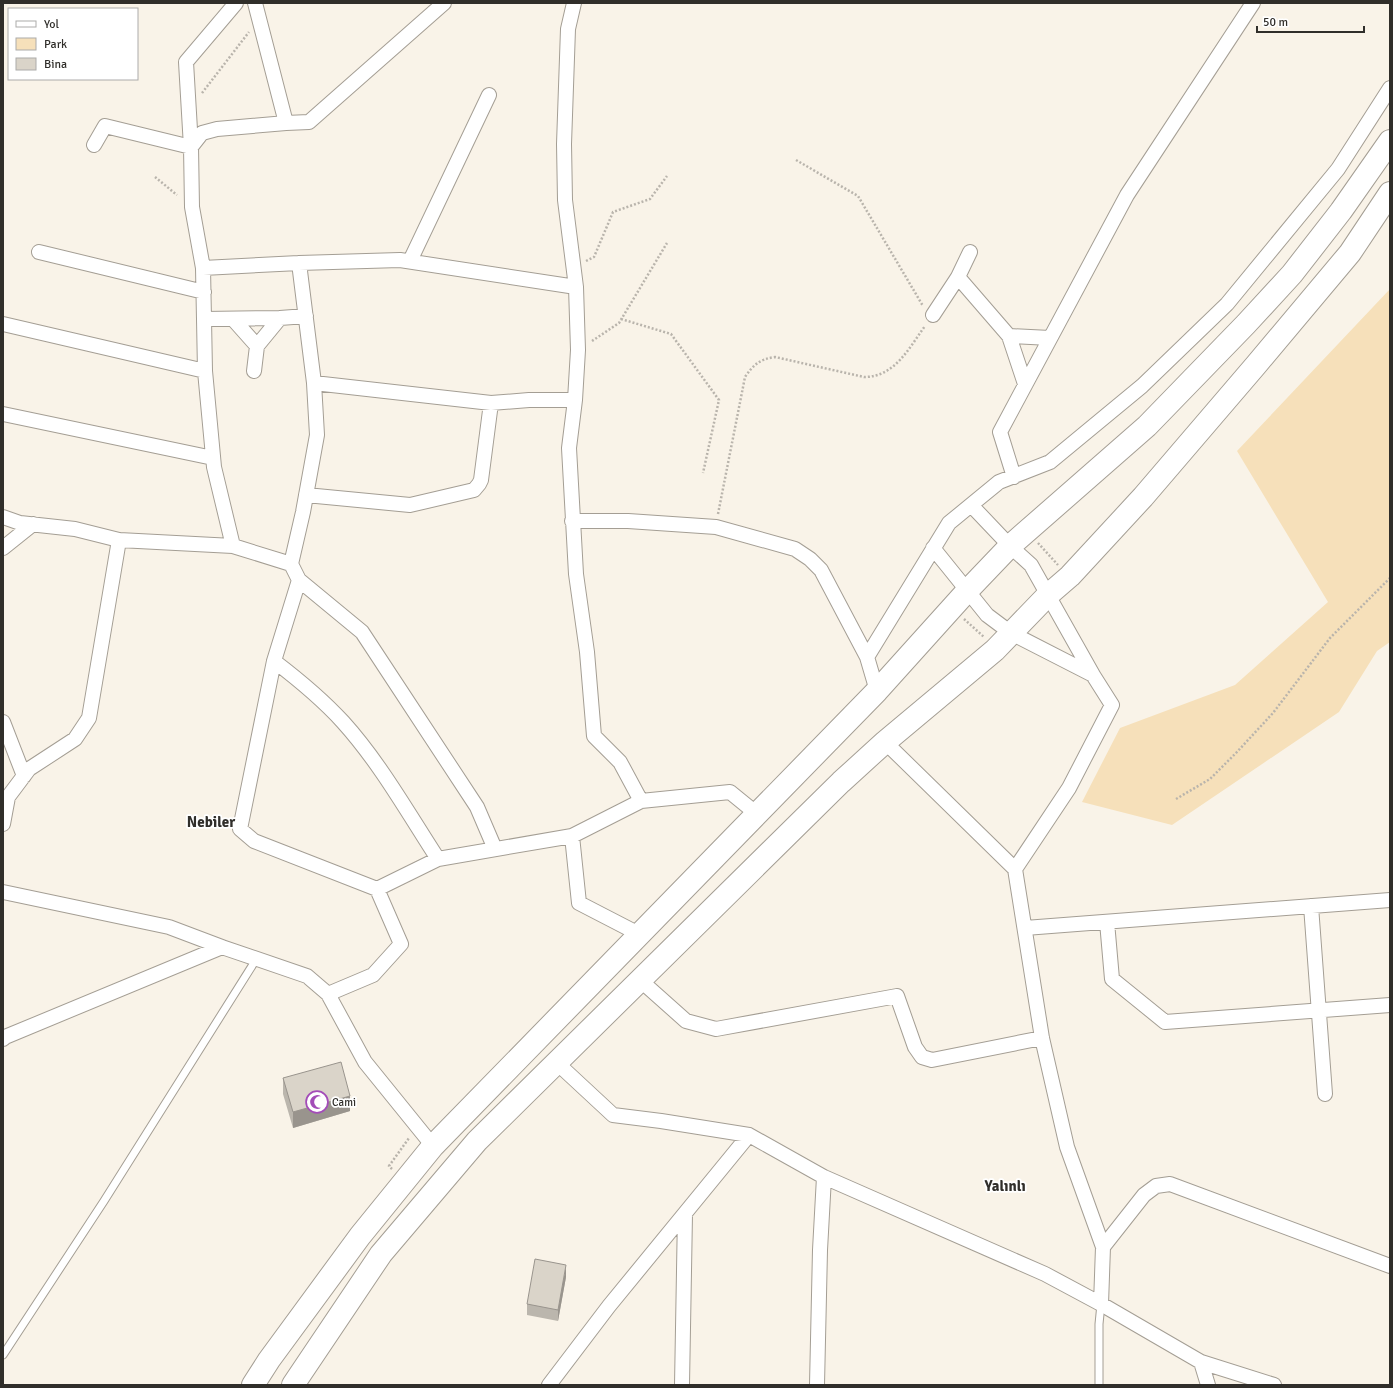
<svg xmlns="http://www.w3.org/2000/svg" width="1393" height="1388" font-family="Signika,sans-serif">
	<rect width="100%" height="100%" fill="#f9f3e8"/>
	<path fill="#f6e0ba" d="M1390,289V642L1377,651L1339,712L1172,825L1082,802L1120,728L1235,685L1328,602L1237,451Z"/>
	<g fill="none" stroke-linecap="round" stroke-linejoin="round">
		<g stroke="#a49e94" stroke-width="9">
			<path id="service" d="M3,1355L104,1201L257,958
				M1099,1385V1324L1101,1304"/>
		</g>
		<g stroke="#a49e94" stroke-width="16">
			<path id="minor" d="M255,3L286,123
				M574,3L568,29L564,144L565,200L576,287L578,350L575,400L569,448L576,574L587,652L594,736L620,762L641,801L730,792L757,814
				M94,145L105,126L191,147L186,62L236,3
				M39,252L204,292
				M970,252L958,277L1009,336L1025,384
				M410,261L489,95
				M203,268L299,263L400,260L576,287
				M933,315L958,277
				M204,319L280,318L306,316
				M233,319L257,346
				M3,324L205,371
				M1009,336L1050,338
				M254,371L257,346L280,318
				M314,383L491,403L529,400H575
				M3,414L213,458
				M1014,477L1000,432L1127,195L1253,3
				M306,495L410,505L474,490L479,484L481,480L491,403
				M971,505L1010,546L1031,565L1093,675L1112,705L1069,788L1015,869
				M3,517L20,523L75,529L119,540L233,546L291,564L299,580L362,632L477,807L495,849
				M572,521H628L716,527L795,549L810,559L821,570L867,657L877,691
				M233,546L214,467L205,371L203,268L192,207L191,147L202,133L217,129L286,123L309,122L444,3
				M3,548L33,524
				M933,548L987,615L1011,633L1093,675
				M291,564L303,512L317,435L314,383L299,263
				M299,580L274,661L240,829L254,841L377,889
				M867,657L949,523L999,482L1050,462L1142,386L1227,304L1338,169L1390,88
				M274,661C299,680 322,699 343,722C380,763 408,813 438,859
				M3,722L24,776
				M885,742L1015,869L1042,1038L1067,1147L1103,1247L1101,1304
				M3,824L8,797L29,769L75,739L89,718L119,540
				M572,836L579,903L639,934
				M3,892L169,927L222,947L307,976L328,994L373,975L401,944L377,889L438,859L572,836L641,801
				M1311,906L1325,1094
				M1107,922L1112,979L1165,1022L1390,1005
				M1025,928L1390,900
				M640,980L686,1021L716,1029L897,996L915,1047L922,1057L932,1060L1042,1038
				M328,994L365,1062L433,1146
				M3,1039L5,1037L222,947
				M557,1063L613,1115L661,1121L749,1135L824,1177L1045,1274L1101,1304L1201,1362L1274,1385
				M1103,1247L1144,1195L1156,1186L1170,1184L1390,1266
				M1201,1362L1208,1385
				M549,1385L609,1306L749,1135
				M682,1385L685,1214
				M817,1385L820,1250L824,1177"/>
		</g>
		<g stroke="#a49e94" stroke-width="24">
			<path id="trunk" d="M253,1385L269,1360L360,1236L433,1146L877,691L968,590L1010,546L1147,426L1246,324L1292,274L1341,211L1390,141
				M293,1385L381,1254L477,1141L841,782L885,742L995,650L1048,595L1070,576L1143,497L1256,365L1350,253L1390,193"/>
		</g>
		<path stroke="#b9b4ac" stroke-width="2.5" stroke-dasharray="2 2" stroke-linecap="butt" d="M202,93L249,32
			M796,160L858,196L923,306
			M155,177L177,195
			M586,261L594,257L613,212L650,199L667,176
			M621,319L671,334L719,400L703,473
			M592,341L619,323L667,243
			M718,514L745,377C753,365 760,359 775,357L864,377C895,377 909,348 925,326
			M1038,543L1058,565
			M964,619L984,637
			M1176,799L1210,779L1236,753L1273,713L1330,638L1390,578
			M392,1169L389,1166L409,1138"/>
		<use href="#service" stroke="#fff" stroke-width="7"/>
		<use href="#minor" stroke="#fff" stroke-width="14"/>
		<use href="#trunk" stroke="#fff" stroke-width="22"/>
	</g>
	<path fill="#bbb6ad" d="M283,1078L350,1111L293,1128L283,1094Z
		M566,1277L558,1321L527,1315V1304Z"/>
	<path fill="#99948d" d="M350,1096V1111L293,1128V1112Z
		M566,1265V1277L558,1321V1310Z"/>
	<path fill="#dad4c9" stroke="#99948d" d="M341,1062L350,1096L293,1112L283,1078Z
		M535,1259L566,1265L558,1310L527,1304Z"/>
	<defs>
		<g id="mosque-ring" transform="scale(1.15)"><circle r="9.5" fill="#fff" stroke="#a34cb8" stroke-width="1.5"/><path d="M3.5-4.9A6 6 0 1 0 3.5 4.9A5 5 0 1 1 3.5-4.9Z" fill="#a34cb8"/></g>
	</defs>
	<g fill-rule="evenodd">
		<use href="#mosque-ring" x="317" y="1102"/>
	</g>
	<g text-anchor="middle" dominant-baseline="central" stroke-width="3.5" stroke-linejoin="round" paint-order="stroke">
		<g font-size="11" fill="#302e2a" stroke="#fff" text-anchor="start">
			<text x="332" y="1102">Cami</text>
		</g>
		<g font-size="15" font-weight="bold" fill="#302e2a" stroke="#fff">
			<text x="211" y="822">Nebiler</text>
			<text x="1005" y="1186">Yalınlı</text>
		</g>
	</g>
	<rect width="1393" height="1388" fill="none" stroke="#302e2a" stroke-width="8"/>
	<rect x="8" y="8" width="130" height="72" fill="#ffffff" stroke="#acabaa"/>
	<rect x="16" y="21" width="20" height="6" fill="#ffffff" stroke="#acabaa"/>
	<text x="44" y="28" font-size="12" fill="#302e2a">Yol</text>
	<rect x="16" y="38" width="20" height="12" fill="#f6e0ba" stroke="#acabaa"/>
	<text x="44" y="48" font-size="12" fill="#302e2a">Park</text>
	<rect x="16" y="58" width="20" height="12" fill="#dad4c9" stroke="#acabaa"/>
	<text x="44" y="68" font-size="12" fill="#302e2a">Bina</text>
	<path d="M1257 26v6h107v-6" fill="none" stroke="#302e2a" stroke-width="2"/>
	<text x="1263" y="26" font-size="12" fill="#302e2a" stroke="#ffffff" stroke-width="3" paint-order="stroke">50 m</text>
</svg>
